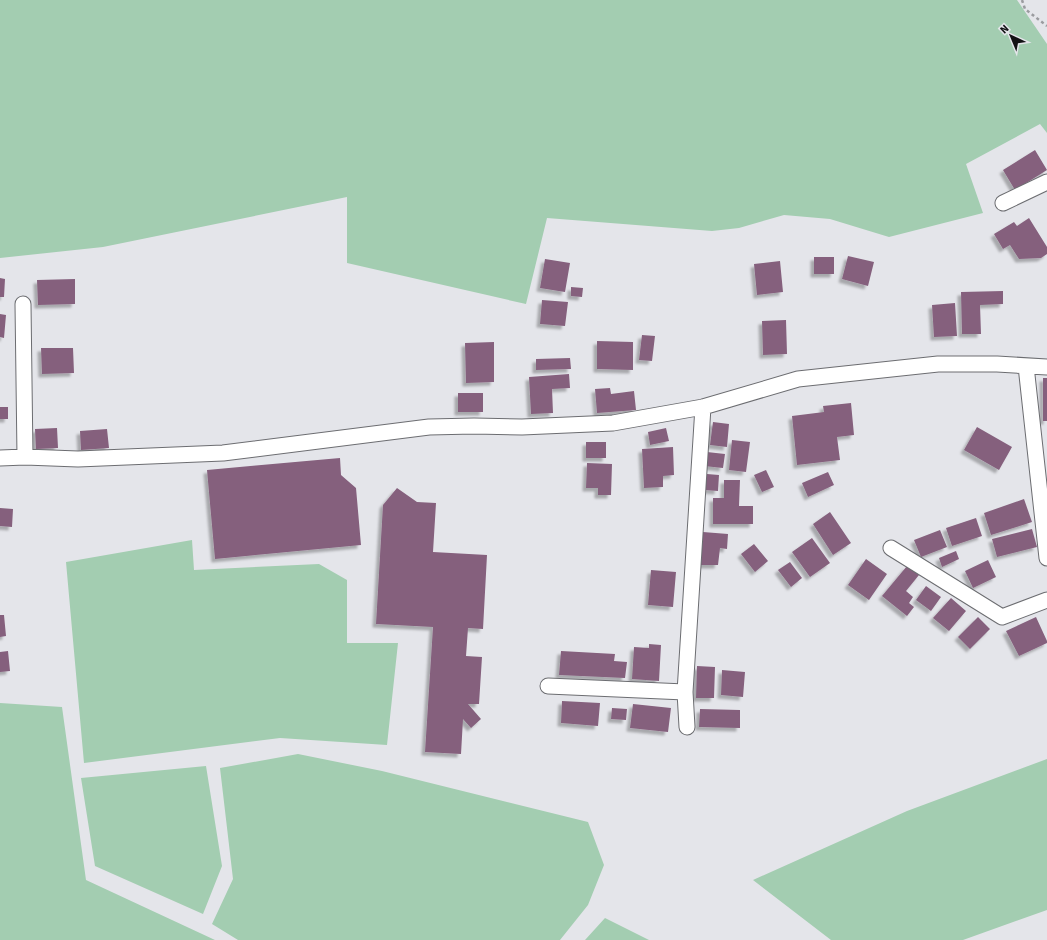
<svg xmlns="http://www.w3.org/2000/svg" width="1047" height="940" font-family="'Source Sans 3',sans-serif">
	<defs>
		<filter id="shadow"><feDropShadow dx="-3.5" dy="3.5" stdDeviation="1" flood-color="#0004"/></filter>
	</defs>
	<rect width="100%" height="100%" fill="#e4e5ea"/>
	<path fill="#a3cdb1" d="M0,0H1017L1047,44V133L1040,124L966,164L983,213L889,237L830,219L784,215L739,228L712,231L547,218L526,304L347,263V197L103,247L0,258Z
		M192,540L194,570L319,564L347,580V643H398L387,745L280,738L84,763L66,562Z
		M0,703L62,707L86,880L215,940H0Z
		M298,754L382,771L588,822L604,865L588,905L560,940H238L212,924L233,879L220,768Z
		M1047,759V910L963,940H831L753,880L907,811Z
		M206,766L222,866L203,914L95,866L81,778Z
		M605,918L649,940H585Z"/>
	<path fill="#85607d" filter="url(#shadow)" d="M1035,150L1047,170L1015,190L1003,170Z
		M1029,218L1047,247V254L1041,258L1019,259L1010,245L1003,249L994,234L1014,222L1017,226Z
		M848,256L874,262L868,286L842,279Z
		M814,257H834V274H814Z
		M545,259L570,263L565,292L540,288Z
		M780,261L783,292L757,295L754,264Z
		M0,278L5,279L4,297H0Z
		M75,279V304L38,305L37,280Z
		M571,287L583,288L582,297L571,296Z
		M1003,291V304L980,305L981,334H962L961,292Z
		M542,300L568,302L565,326L540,324Z
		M955,303L957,336L934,337L932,305Z
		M0,314L6,315L4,338L0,337Z
		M786,320L787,354L763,355L762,321Z
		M642,335L655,336L652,361L639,360Z
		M597,341L633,342V370L597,369Z
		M494,342V382L466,383L465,343Z
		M41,348H73L74,373L42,374Z
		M570,358L571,369L536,370V359Z
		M569,374L570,388L552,389L553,413L531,414L529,377Z
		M1043,378H1047V421H1043Z
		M610,388L611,394L634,391L636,410L597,413L595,389Z
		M458,393H483V412H458Z
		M851,403L854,435L837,437L840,460L797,465L792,416L824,412L823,406Z
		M0,407H8V419H0Z
		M713,422L729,424L727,447L710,445Z
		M977,427L1012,447L999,470L964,450Z
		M57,428L58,448L36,449L35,429Z
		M666,428L669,441L650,445L648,432Z
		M107,429L109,448L81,450L80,431Z
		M732,440L750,442L746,472L729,470Z
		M586,442H606V458H586Z
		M673,447L674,475L663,476V487L644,488L642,449Z
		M707,452L725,454L723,468L704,466Z
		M340,458L341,475L356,488L361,545L215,559L207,470Z
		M587,463L612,464L611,495H598V488H586Z
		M766,470L774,487L762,492L754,475Z
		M828,472L834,485L808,497L802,483Z
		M707,474L719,475L718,491L705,490Z
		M724,480H740L739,506H753V524H713V498H724Z
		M397,488L417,502L436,503L433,552L487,555L483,629L468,628L466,656L482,657L479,704H468L481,719L471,728L463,719L461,754L425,752L433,627L376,624L383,505Z
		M1024,499L1032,522L991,535L984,513Z
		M0,508L13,509L12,527L0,526Z
		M830,512L851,543L833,555L813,524Z
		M976,518L982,536L952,546L946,528Z
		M1032,529L1037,547L997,557L992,539Z
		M940,530L947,547L921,557L914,540Z
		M703,532L728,534L727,549L720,548L718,565H701Z
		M812,538L830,563L810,577L792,552Z
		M754,544L768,561L755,572L741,554Z
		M956,551L959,559L942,567L939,558Z
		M866,559L887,574L869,600L848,585Z
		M988,560L996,577L973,588L965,571Z
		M790,562L802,578L791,587L778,570Z
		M907,566L919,575L906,591L913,597L909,603L914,607L907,616L882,596Z
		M651,570L676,572L673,607L648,605Z
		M926,586L941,597L931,611L916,600Z
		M951,598L966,611L949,631L933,618Z
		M0,615H4L6,636L0,637Z
		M978,617L990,629L970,649L958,637Z
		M1036,617L1047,641V643L1019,656L1006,631Z
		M649,644L661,645L659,681L632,679L634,647L649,648Z
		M8,651L10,671L0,672V652Z
		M561,651L615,654L614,661L627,662L625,678L559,675Z
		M697,666L715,667L714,698H696Z
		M722,670L745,672L743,697L721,695Z
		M562,701L600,703L598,726L561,723Z
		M633,704L671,708L668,732L630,728Z
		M612,708L627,709L626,720L611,719Z
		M700,709L740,710V728L699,727Z"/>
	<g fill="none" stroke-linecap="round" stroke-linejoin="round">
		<g stroke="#6c6d71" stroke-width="17">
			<path id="minor" d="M1003,203L1047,182
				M23,304L25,457
				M1026,366L1047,558
				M0,458L25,457L78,459L223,453L429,427L474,426L522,427L613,423L703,407L798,379L938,364H997L1047,367
				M891,548L1002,617L1047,600
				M548,686L685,692
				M687,727L685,692L703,407"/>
		</g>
		<path stroke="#9a9b9f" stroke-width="2.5" stroke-dasharray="3 3" stroke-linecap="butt" d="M1022,0L1025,9L1047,26"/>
		<use href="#minor" stroke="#fff" stroke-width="15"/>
	</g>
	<g transform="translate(1011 36) rotate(316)" stroke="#e4e5ea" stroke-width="3" paint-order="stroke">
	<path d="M0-3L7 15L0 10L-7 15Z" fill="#121214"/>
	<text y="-6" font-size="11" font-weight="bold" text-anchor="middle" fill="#121214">N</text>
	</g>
</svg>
